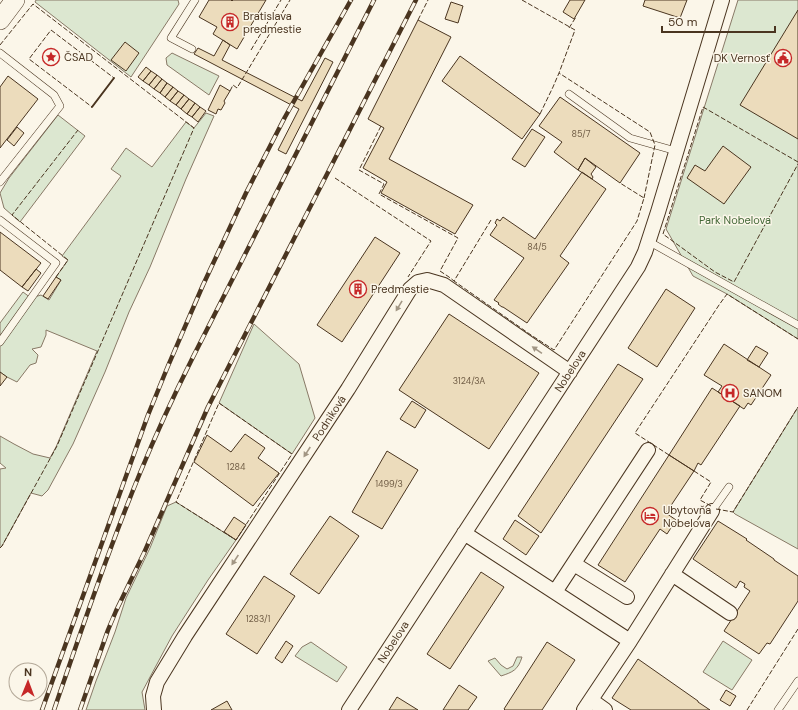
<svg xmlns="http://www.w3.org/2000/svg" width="798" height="710" font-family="'DM Sans',sans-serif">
	<rect width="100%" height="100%" fill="#fbf6e9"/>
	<path fill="#dce7d0" stroke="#887966" d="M36,0H178L179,4L131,77L35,2Z
		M738,0H798V339L727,294L693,276L666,229Z
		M172,53L219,76L209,95L167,65L166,58Z
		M206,113L214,116L186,179L150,267L129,312L105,372L73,444L48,490L42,496L31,493L2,546L0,548V469L6,468L0,463V436L14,444L33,454L50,458L56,447L97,351L46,330V335L41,347L32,349L38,355L36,363L30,365L17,382L7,377L0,372V323L23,292L31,298L41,295L49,300L61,280L56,277L68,260L62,256L121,176L111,169L126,148L152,167L186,122L194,128Z
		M58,115L85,136L20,222L4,208L0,193L9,178Z
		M254,324L299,364L315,418L292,454L219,403Z
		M798,407V549L735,514L733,512Z
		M176,502L236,540L208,580L172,636L142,692L145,710H86L96,681L115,632L126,598L150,548L167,506Z
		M723,641L752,660L732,690L703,672Z
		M311,642L347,667L337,682L295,656L302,647Z
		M517,657H522C518,670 513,672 501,676L488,661L495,658L501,665L507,669L513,666Z"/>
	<path fill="#ecdcbc" stroke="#4a3520" d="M209,0H231L232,1L233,0H266L237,49L213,34L217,27L199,17Z
		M570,0H585L574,19L563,12Z
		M645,0H687L680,18L643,6Z
		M451,2L463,6L458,23L445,19Z
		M798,10V139L740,105Z
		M418,20L451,37L389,159L473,205L455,234L381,193L387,182L363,168L384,128L368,119Z
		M223,40L230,45L222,60L302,101L325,58L333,62L286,154L278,150L299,109L194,54L198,48L214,56Z
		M125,42L139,53L126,71L111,60Z
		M460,56L540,114L522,139L442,81Z
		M146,67L151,71L143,81L138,77Z
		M151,71L157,75L149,85L143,81Z
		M157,75L162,79L154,89L149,85Z
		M8,76L38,99L0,148V87Z
		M162,79L167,83L160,93L154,89Z
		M167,83L173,87L165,97L160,93Z
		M220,85L230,91L224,101L225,103L221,110L218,109L216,114L208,110Z
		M173,87L178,91L170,101L165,97Z
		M178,91L184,95L176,105L170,101Z
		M184,95L189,99L181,109L176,105Z
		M560,97L640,153L620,183L585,158L578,170L554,152L562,142L539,126Z
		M189,99L195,103L187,114L181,109Z
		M195,103L200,107L192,117L187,114Z
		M200,107L206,111L198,122L192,117Z
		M17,127L24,133L14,146L7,140Z
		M532,129L545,137L525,167L512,159Z
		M723,146L751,167L724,204L687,178L695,165L705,171Z
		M585,158L596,167L591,174L593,177L592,179L578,170Z
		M582,172L606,189L560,256L569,263L527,323L503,307H502L498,304L499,303L494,300L524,258L490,235L497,225L495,223L497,219L500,221L503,217L535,239Z
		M0,232L41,263L22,287L0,270Z
		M375,237L400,253L342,342L317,325Z
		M36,269L41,273L28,291L22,287Z
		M56,277L61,280L48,299L43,296Z
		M666,289L695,308L657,367L628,348Z
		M449,314L539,373L489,449L399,390Z
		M724,344L771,375L751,405L748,403L744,409L718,392L722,386L704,375Z
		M756,346L768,353L759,367L747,360Z
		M618,364L643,379L541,533L518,516Z
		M0,372L7,377L0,386Z
		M712,388L740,406L701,465L698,463L694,471L669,455Z
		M412,401L426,410L415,428L400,419Z
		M245,434L265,448L258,458L279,473L253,506L194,462L207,435L231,452Z
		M387,451L418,470L382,529L352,512Z
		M669,455L694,471L666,513L676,520L667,534L660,529L625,582L598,565Z
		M330,516L359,536L319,594L290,574Z
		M234,517L246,525L236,540L224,532Z
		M515,520L539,536L526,555L503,539Z
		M718,521L747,539L746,540L774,559V560L798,576V601L770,644L767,643L759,654L724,631L750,591L744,587L745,584L740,581L736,588L693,559Z
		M481,572L504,587L450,669L427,654Z
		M264,576L295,596L257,654L226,634Z
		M286,641L293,646L282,663L275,658Z
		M547,642L575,660L542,710H505L504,709Z
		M638,659L698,701V702L710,710H631L615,700L612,698Z
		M459,685L477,697L468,710H443Z
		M726,690L736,696L730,706L720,700Z
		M397,697L418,710H389Z
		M227,701L232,710H211Z"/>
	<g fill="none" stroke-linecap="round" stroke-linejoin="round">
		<g stroke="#4a3520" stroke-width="8">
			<path id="lane" d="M192,49L171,38L195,0
				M0,53L54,95L60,106L0,182
				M569,94L630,138L676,151
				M0,220L56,263L0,342
				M648,241L798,325
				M712,511L729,487
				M778,710L798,681"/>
		</g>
		<g stroke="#4a3520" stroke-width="16">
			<path id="street" d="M464,533L630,641
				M574,564L627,597
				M672,574L730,613
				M555,592L648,450
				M591,700L605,710
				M154,710L153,696L157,682L185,636L348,389L410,289L418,282L427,280L444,285L570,372
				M349,710L638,267L645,252L658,212L722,0
				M584,710L630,641L712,511"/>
		</g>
		<g stroke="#4a3520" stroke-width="20">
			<path id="secondary" d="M0,20L15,0"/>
		</g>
		<use href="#lane" stroke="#fbf6e9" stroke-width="7"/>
		<use href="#street" stroke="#fbf6e9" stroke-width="14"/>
		<use href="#secondary" stroke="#fbf6e9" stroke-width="19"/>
		<g stroke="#4a3520" stroke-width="4.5">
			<path id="rail" d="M42,710L148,415L168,366L203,285L246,193L285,117L351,0
				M54,710C81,631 108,551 140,473C156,434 174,395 193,357L374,0
				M80,710L108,630L116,611L144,553L208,407L416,0"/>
		</g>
		<use href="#rail" stroke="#fbf6e9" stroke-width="3" stroke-dasharray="9" stroke-linecap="butt"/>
		<path stroke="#4a3520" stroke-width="1" stroke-dasharray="5 2" stroke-linecap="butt" d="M522,0L575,30L559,73
			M418,20L428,0
			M569,28L576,17
			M51,30L114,78L92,107L29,59Z
			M0,45L33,4L194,128L57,446L2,546L0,548
			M251,50L281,0
			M230,91L233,85L237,88L290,0
			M540,114L553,87L559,73L650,132L655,145L644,198
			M381,126L359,170L384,184L379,194L458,238L440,271L449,277L454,281
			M798,162L703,107L663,234L715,272L734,282L798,164
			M335,178L431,241L408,277
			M491,220L454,281L531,335L554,350L637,221L644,198L620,183
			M56,277L68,260L12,215L78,130
			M219,403L292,454L236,540L176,502Z
			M669,455L635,433L719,305L727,294L798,339
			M694,471L711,482L700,500L711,506
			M716,509L733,512L798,407
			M747,710L798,629"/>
		<path stroke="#4a3520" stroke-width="2" d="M92,107L114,78"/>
	</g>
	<defs><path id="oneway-solid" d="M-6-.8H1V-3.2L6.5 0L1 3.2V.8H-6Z"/></defs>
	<g fill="#a29684">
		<use href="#oneway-solid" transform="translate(399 306) rotate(121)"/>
		<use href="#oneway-solid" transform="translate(537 350) rotate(-146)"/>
		<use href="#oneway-solid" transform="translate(307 452) rotate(123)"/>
		<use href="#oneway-solid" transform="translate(235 560) rotate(124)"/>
	</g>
	<defs>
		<g id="building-ring" transform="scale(0.9)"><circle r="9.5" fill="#fbf6e9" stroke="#c62828" stroke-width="1.5"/><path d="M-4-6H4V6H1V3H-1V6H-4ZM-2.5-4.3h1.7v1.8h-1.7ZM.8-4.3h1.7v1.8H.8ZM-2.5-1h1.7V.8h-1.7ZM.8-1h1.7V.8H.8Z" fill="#c62828"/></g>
		<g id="sight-ring" transform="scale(0.9)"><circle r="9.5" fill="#fbf6e9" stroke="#c62828" stroke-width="1.5"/><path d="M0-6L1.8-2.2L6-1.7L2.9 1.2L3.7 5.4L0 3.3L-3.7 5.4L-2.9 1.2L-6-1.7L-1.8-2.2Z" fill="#c62828"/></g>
		<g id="civic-ring" transform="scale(0.9)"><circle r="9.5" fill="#fbf6e9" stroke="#c62828" stroke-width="1.5"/><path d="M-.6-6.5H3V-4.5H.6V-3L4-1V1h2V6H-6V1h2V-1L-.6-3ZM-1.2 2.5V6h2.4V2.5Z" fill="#c62828"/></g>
		<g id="hospital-ring" transform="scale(0.9)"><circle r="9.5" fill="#fbf6e9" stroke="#c62828" stroke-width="1.5"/><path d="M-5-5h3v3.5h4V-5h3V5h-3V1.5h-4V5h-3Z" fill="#c62828"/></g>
		<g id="hotel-ring" transform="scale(0.9)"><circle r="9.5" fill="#fbf6e9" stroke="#c62828" stroke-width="1.5"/><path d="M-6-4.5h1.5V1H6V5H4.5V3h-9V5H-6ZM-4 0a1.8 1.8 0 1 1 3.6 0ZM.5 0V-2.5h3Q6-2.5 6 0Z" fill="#c62828"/></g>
	</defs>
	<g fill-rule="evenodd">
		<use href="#building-ring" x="230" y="22"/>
		<use href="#sight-ring" x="51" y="57"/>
		<use href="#civic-ring" x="783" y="58"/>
		<use href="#building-ring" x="358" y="289"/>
		<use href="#hospital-ring" x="730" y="393"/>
		<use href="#hotel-ring" x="650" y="516"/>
	</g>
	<g text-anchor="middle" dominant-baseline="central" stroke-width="3" stroke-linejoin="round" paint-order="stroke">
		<g font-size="9" fill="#725f47">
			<text x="581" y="134">85/7</text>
			<text x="537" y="247">84/5</text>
			<text x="469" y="381">3124/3A</text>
			<text x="236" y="467">1284</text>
			<text x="389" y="484">1499/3</text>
			<text x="258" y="619">1283/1</text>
		</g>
		<g font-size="11" fill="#4a3520" stroke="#fbf6e9" text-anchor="start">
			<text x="243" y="16">Bratislava<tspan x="243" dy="13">predmestie</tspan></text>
			<text x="64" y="57">ČSAD</text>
			<text x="770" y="58" text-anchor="end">DK Vernosť</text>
			<text x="371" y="289">Predmestie</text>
			<text x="743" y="393">SANOM</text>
			<text x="663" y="510">Ubytovňa<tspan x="663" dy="13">Nobelova</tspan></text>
		</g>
		<g font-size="11" fill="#436837" stroke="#fbf6e9">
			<text x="735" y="220">Park Nobelova</text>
		</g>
		<g font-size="11" fill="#4a3520" stroke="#fbf6e9">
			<text transform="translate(570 371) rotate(-57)">Nobelova</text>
			<text transform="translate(329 418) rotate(-57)">Podniková</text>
			<text transform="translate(393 642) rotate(-57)">Nobelova</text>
		</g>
	</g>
	<g transform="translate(28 682) rotate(1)"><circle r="19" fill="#fbf6e9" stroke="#b4a999"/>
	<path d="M0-3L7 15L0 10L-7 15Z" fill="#c62828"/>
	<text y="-6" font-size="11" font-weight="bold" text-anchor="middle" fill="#4a3520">N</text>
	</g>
	<path d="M662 26v6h113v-6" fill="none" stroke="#4a3520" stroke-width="2"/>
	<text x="668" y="26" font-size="12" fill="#4a3520" stroke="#fbf6e9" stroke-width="3" paint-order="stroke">50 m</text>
</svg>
